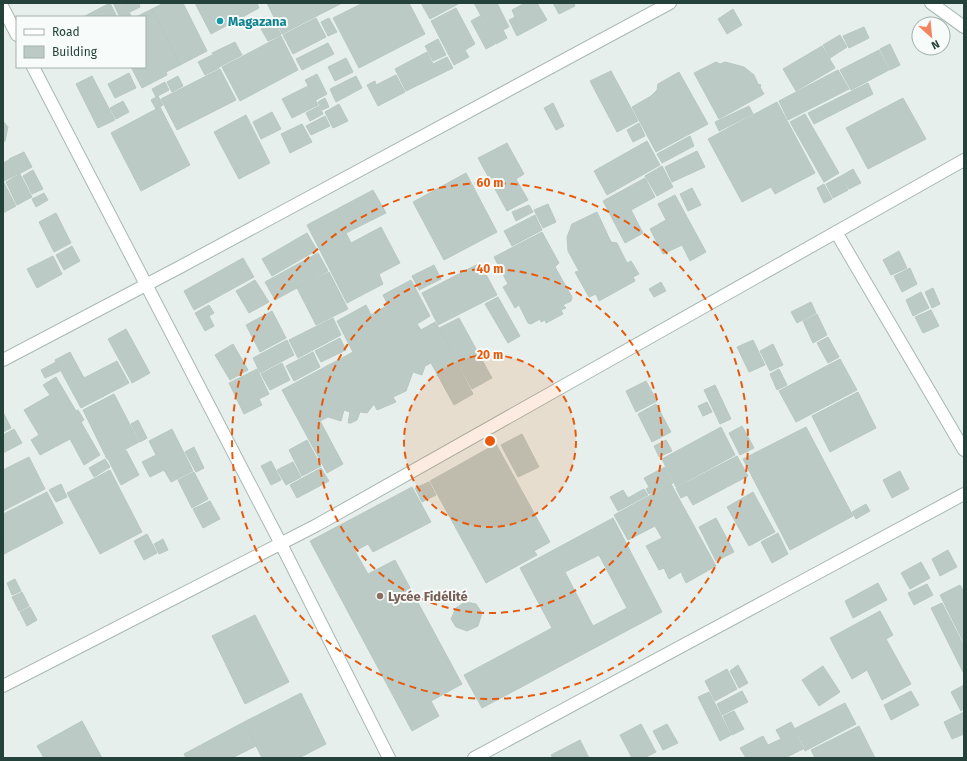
<svg xmlns="http://www.w3.org/2000/svg" width="967" height="761" font-family="'Fira Sans',sans-serif">
	<rect width="100%" height="100%" fill="#e6efeb"/>
	<path fill="#bbcac4" stroke="#b8c9c2" fill-rule="evenodd" d="M110,3L117,17H83Z
		M113,3H125L131,16L128,17H120Z
		M125,3H139L140,7L130,12Z
		M164,3H183L207,51L180,65L152,9Z
		M195,3H257L259,8L211,34Z
		M267,3H342L282,34Z
		M363,3H409L425,34L359,68L333,18Z
		M421,3H460L430,19Z
		M474,3H497L509,27L503,30L507,38L496,44Z
		M525,3H537L547,20L517,36L509,20L515,17L512,10Z
		M553,3H574L575,6L559,14Z
		M456,8L475,44L465,50L469,57L454,65L431,21Z
		M152,9L180,65L166,72L167,75L142,88L131,67H145V17H136Z
		M733,9L742,25L727,34L718,19Z
		M480,16L495,44L486,49L471,21Z
		M316,18L326,37L293,54L283,35Z
		M329,18L337,32L328,36L321,22Z
		M275,22L281,35L268,41L261,29Z
		M864,27L869,38L849,48L843,36Z
		M840,35L847,47L830,58L823,45Z
		M281,36L298,70L240,101L222,67Z
		M438,39L446,55L433,61L425,46Z
		M235,42L242,55L219,67L212,53Z
		M328,43L334,54L302,70L296,59Z
		M890,44L900,65L890,70L880,49Z
		M822,46L835,68L796,91L783,69Z
		M879,50L889,70L851,90L840,70Z
		M427,52L433,64L447,57L453,68L406,91L395,69Z
		M212,55L219,68L205,75L198,62Z
		M346,58L353,72L335,81L328,67Z
		M716,62L720,64L725,62L744,67L754,75L758,84L761,85L760,87L764,94L719,119L694,73Z
		M220,69L236,100L177,130L161,99Z
		M838,70L849,89L788,120L779,101Z
		M611,71L638,121L617,132L590,81Z
		M679,72L708,124L656,152L632,107L651,96L657,90L658,84Z
		M129,73L136,88L115,98L108,84Z
		M317,74L327,94L316,100L305,80Z
		M396,75L405,92L378,106L367,85L375,81L376,85Z
		M92,76L115,120L98,128L76,84Z
		M178,76L183,86L172,92L167,82Z
		M356,76L362,88L336,102L330,89Z
		M165,82L169,90L156,97L152,89Z
		M868,83L873,94L814,124L808,113Z
		M308,86L318,105L292,118L282,99Z
		M158,96L163,105L156,109L151,100Z
		M325,98L329,107L322,110L318,102Z
		M903,98L926,139L868,169L846,128Z
		M123,101L129,112L116,119L110,108Z
		M777,102L815,173L775,194L771,187L742,202L708,139Z
		M553,103L564,126L556,130L544,108Z
		M339,104L348,121L333,128L325,112Z
		M319,106L323,114L310,121L306,113Z
		M749,106L753,114L719,131L715,122Z
		M160,107L190,165L141,191L111,133Z
		M272,112L281,129L261,139L253,122Z
		M805,114L839,173L824,182L790,122Z
		M246,115L270,163L239,179L214,132Z
		M325,116L330,126L311,135L306,126Z
		M3,121L8,127L5,141L3,143Z
		M639,123L645,136L633,142L627,130Z
		M302,124L312,142L290,153L281,134Z
		M690,136L694,146L662,163L657,154Z
		M647,141L660,165L607,195L594,171Z
		M507,143L524,174L516,179L528,200L507,211L478,158Z
		M697,151L705,167L672,182L665,167Z
		M24,152L32,167L17,175L9,159Z
		M9,160L16,175L4,181L3,163Z
		M662,166L673,187L657,196L645,176Z
		M853,169L861,183L849,189L841,176Z
		M33,170L43,189L32,194L23,176Z
		M466,173L497,232L444,260L413,202Z
		M20,174L32,197L17,205L6,182Z
		M841,176L848,190L833,198L826,184Z
		M645,178L655,197L631,210L643,233L625,243L603,201Z
		M3,181L16,206L3,213Z
		M824,184L832,199L824,203L817,188Z
		M692,188L701,205L688,211L680,194Z
		M373,190L386,213L346,233L351,243L381,227L400,263L379,274L383,284L347,303L307,225Z
		M44,193L48,200L36,207L32,199Z
		M675,195L706,252L690,261L682,245L663,254L650,229L666,220L658,204Z
		M548,204L556,222L543,228L534,210Z
		M529,205L533,212L516,221L512,212Z
		M597,212L611,242L617,243L627,263L631,261L639,274L633,277L635,281L599,301L596,294L589,297L575,272L579,271L568,251L567,237L572,224Z
		M56,213L71,243L54,252L39,222Z
		M535,215L542,230L512,246L504,231Z
		M542,232L559,263L555,267L572,297L571,301L563,305L566,308L561,310L563,314L546,323L545,320L541,322L540,319L531,324L528,323L519,305L515,308L503,287L508,284L494,257Z
		M307,233L317,250L272,276L262,259Z
		M72,246L80,261L64,270L56,255Z
		M899,251L907,268L891,275L883,260Z
		M318,253L328,271L275,300L265,282Z
		M53,256L62,274L37,288L27,269Z
		M243,258L254,277L194,310L184,291Z
		M480,263L497,295L438,325L422,293Z
		M434,265L441,279L419,290L412,276Z
		M910,268L917,284L902,292L894,276Z
		M329,272L348,309L316,325L297,288Z
		M255,280L269,302L249,313L236,291Z
		M411,280L430,316L417,324L421,330L435,322L439,328L473,394L454,405L431,363L425,366L422,375L413,372L406,391L393,397L396,402L377,410L374,404L367,413L360,412L357,420L351,423H348L350,412L344,410L341,421L328,417L320,421L343,464L327,473L282,390L353,352L337,321L366,305L371,315L388,305L383,295Z
		M661,282L666,291L654,297L649,289Z
		M933,288L940,304L932,308L925,292Z
		M921,292L929,308L913,316L906,300Z
		M498,297L520,336L508,343L485,304Z
		M811,302L816,313L797,323L791,312Z
		M209,305L214,313L209,316L214,326L205,331L195,313Z
		M931,310L939,326L923,333L915,317Z
		M272,311L286,338L260,352L246,325Z
		M817,314L827,335L813,343L803,321Z
		M333,318L341,335L298,358L289,340Z
		M459,318L492,378L472,389L439,328Z
		M126,329L150,373L132,383L108,339Z
		M828,337L839,357L828,363L817,343Z
		M340,338L346,350L321,362L315,351Z
		M287,340L294,355L260,373L253,358Z
		M753,340L765,365L749,372L737,347Z
		M233,344L248,370L230,380L215,355Z
		M773,344L783,365L770,371L760,351Z
		M70,352L84,378L117,361L129,383L81,408L55,360Z
		M313,352L320,367L294,381L286,366Z
		M840,359L857,390L796,422L779,391Z
		M56,362L60,371L45,378L41,370Z
		M282,363L290,380L270,390L261,374Z
		M257,369L269,394L259,399L262,405L244,414L229,383Z
		M779,369L787,385L777,390L770,374Z
		M56,377L76,411L78,410L84,420L81,422L100,455L84,465L70,439L40,455L31,440L39,435L24,410L50,395L43,385Z
		M646,381L657,401L636,412L626,391Z
		M715,385L731,419L720,424L704,390Z
		M858,392L876,428L830,452L812,416Z
		M114,394L139,442L107,459L83,410Z
		M707,402L712,412L703,416L698,406Z
		M656,404L671,432L652,442L638,414Z
		M3,412L11,428L3,432Z
		M138,420L147,438L140,442L131,424Z
		M742,426L754,448L740,455L729,433Z
		M721,427L735,455L676,487L662,459Z
		M806,427L853,516L790,550L743,459Z
		M14,429L22,443L3,453V435Z
		M172,429L193,471L171,482L164,470L150,477L142,462L156,455L149,441Z
		M522,434L539,467L518,477L501,445Z
		M307,440L321,466L302,476L289,450Z
		M666,440L672,451L659,457L654,446Z
		M496,444L550,542L534,551L537,555L486,583L430,481Z
		M194,447L204,468L196,472L185,452Z
		M126,450L139,475L121,485L108,459Z
		M737,456L748,476L693,505L687,495L681,498L676,488Z
		M29,457L45,489L3,511V470Z
		M105,459L110,467L94,477L89,468Z
		M271,461L281,480L271,485L261,466Z
		M293,462L301,477L286,485L277,470Z
		M665,467L673,483L649,494L646,489L649,487L644,478Z
		M321,468L329,481L297,498L290,485Z
		M110,470L142,532L100,554L67,493Z
		M900,471L909,489L892,498L883,480Z
		M194,472L208,499L192,508L178,480Z
		M429,482L436,495L422,502L415,488Z
		M61,484L67,497L56,502L49,490Z
		M671,484L716,566L686,583L681,572L669,579L664,568L659,570L646,546L662,538L655,526L628,540L614,515Z
		M412,487L431,522L373,552L368,544L355,551L368,574L395,560L462,684L431,701L439,716L412,731L310,541Z
		M644,489L648,495L618,511L610,497L623,490L628,498Z
		M47,492L63,523L4,554L3,514Z
		M753,492L775,532L749,546L727,507Z
		M210,501L220,519L203,528L193,509Z
		M866,504L870,511L856,519L852,512Z
		M613,518L662,612L482,708L464,675L552,628L520,568ZM599,555L627,608L593,626L565,572Z
		M716,518L734,552L716,561L699,527Z
		M778,533L788,554L772,563L761,542Z
		M147,534L157,553L144,560L134,541Z
		M163,539L168,550L159,554L154,544Z
		M948,550L957,567L940,576L932,559Z
		M921,562L930,578L910,589L901,573Z
		M15,579L21,591L12,595L7,583Z
		M878,583L887,600L853,618L845,601Z
		M927,584L933,595L914,605L908,593Z
		M960,585L964,592V643L940,595Z
		M22,592L29,606L19,611L12,597Z
		M465,602L476,604L482,613L478,626L467,631L456,627L451,619L456,608Z
		M942,603L964,646V674L931,608Z
		M30,607L37,620L27,626L20,612Z
		M880,611L893,635L886,639L911,684L882,700L867,670L852,679L830,638Z
		M255,615L289,682L245,704L212,636Z
		M738,665L748,683L739,688L730,671Z
		M823,666L840,692L819,706L802,680Z
		M727,669L737,689L715,701L705,681Z
		M964,685V709L961,711L951,692Z
		M742,691L748,702L722,715L717,704Z
		M911,691L919,705L891,720L884,705Z
		M709,692L731,735L720,741L698,697Z
		M301,693L326,744L299,758H262L244,722Z
		M845,703L856,724L805,751L794,729Z
		M734,711L744,729L732,735L723,716Z
		M964,712V734L952,739L944,722Z
		M82,721L102,758H44L37,746Z
		M244,722L256,746L232,758H186L184,754Z
		M791,722L805,748L785,758H746L740,748L763,736L768,745L781,739L776,730Z
		M641,724L656,752L644,758H632L620,735Z
		M667,724L678,743L663,750L653,731Z
		M859,726L875,758H815L811,750Z
		M580,740L589,758H553L551,755Z"/>
	<g fill="none" stroke-linecap="round" stroke-linejoin="round">
		<g stroke="#a8b8b2" stroke-width="14">
			<path id="minor" d="M931,3L964,27
				M3,8L17,35
				M33,67L281,544L389,758
				M836,232L964,450
				M3,360L180,267L670,3
				M3,686L317,525L964,160
				M474,758L964,494"/>
		</g>
		<use href="#minor" stroke="#fff" stroke-width="12"/>
	</g>
	<circle cx="490" cy="441" r="86" fill="#e8590c" fill-opacity=".12"/>
	<g fill="none" stroke="#e8590c" stroke-width="2" stroke-dasharray="7 5">
		<circle cx="490" cy="441" r="86"/>
		<circle cx="490" cy="441" r="172"/>
		<circle cx="490" cy="441" r="258"/>
	</g>
	<circle fill="#0f9aa8" stroke="#f7fbf9" stroke-width="1.5" cx="220" cy="21" r="4"/>
	<circle fill="#8d6e63" stroke="#f7fbf9" stroke-width="1.5" cx="380" cy="596" r="4"/>
	<g text-anchor="middle" dominant-baseline="central" stroke-width="4" stroke-linejoin="round" paint-order="stroke">
		<g font-size="13" font-weight="bold" fill="#0d838f" stroke="#f7fbf9" text-anchor="start">
			<text x="228" y="21">Magazana</text>
		</g>
		<g font-size="13" font-weight="bold" fill="#785e54" stroke="#f7fbf9" text-anchor="start">
			<text x="388" y="596">Lycée Fidélité</text>
		</g>
	</g>
	<circle cx="490" cy="441" r="6" fill="#e8590c" stroke="#f7fbf9" stroke-width="2"/>
	<g font-size="12" text-anchor="middle" font-weight="bold" fill="#e8590c" stroke="#f7fbf9" stroke-width="4" stroke-linejoin="round" paint-order="stroke">
		<text x="490" y="187">60 m</text>
		<text x="490" y="273">40 m</text>
		<text x="490" y="359">20 m</text>
	</g>
	<rect width="967" height="761" fill="none" stroke="#24423a" stroke-width="8"/>
	<rect x="16" y="16" width="130" height="52" fill="#f7fbf9" stroke="#a3b1ad"/>
	<rect x="24" y="29" width="20" height="6" fill="#ffffff" stroke="#a3b1ad"/>
	<text x="52" y="36" font-size="12" fill="#24423a">Road</text>
	<rect x="24" y="46" width="20" height="12" fill="#bbcac4" stroke="#a3b1ad"/>
	<text x="52" y="56" font-size="12" fill="#24423a">Building</text>
	<g transform="translate(931 36) rotate(153)"><circle r="19" fill="#f7fbf9" stroke="#a3b1ad"/>
	<path d="M0-3L7 15L0 10L-7 15Z" fill="#f4845f"/>
	<text y="-6" font-size="11" font-weight="bold" text-anchor="middle" fill="#24423a">N</text>
	</g>
</svg>
